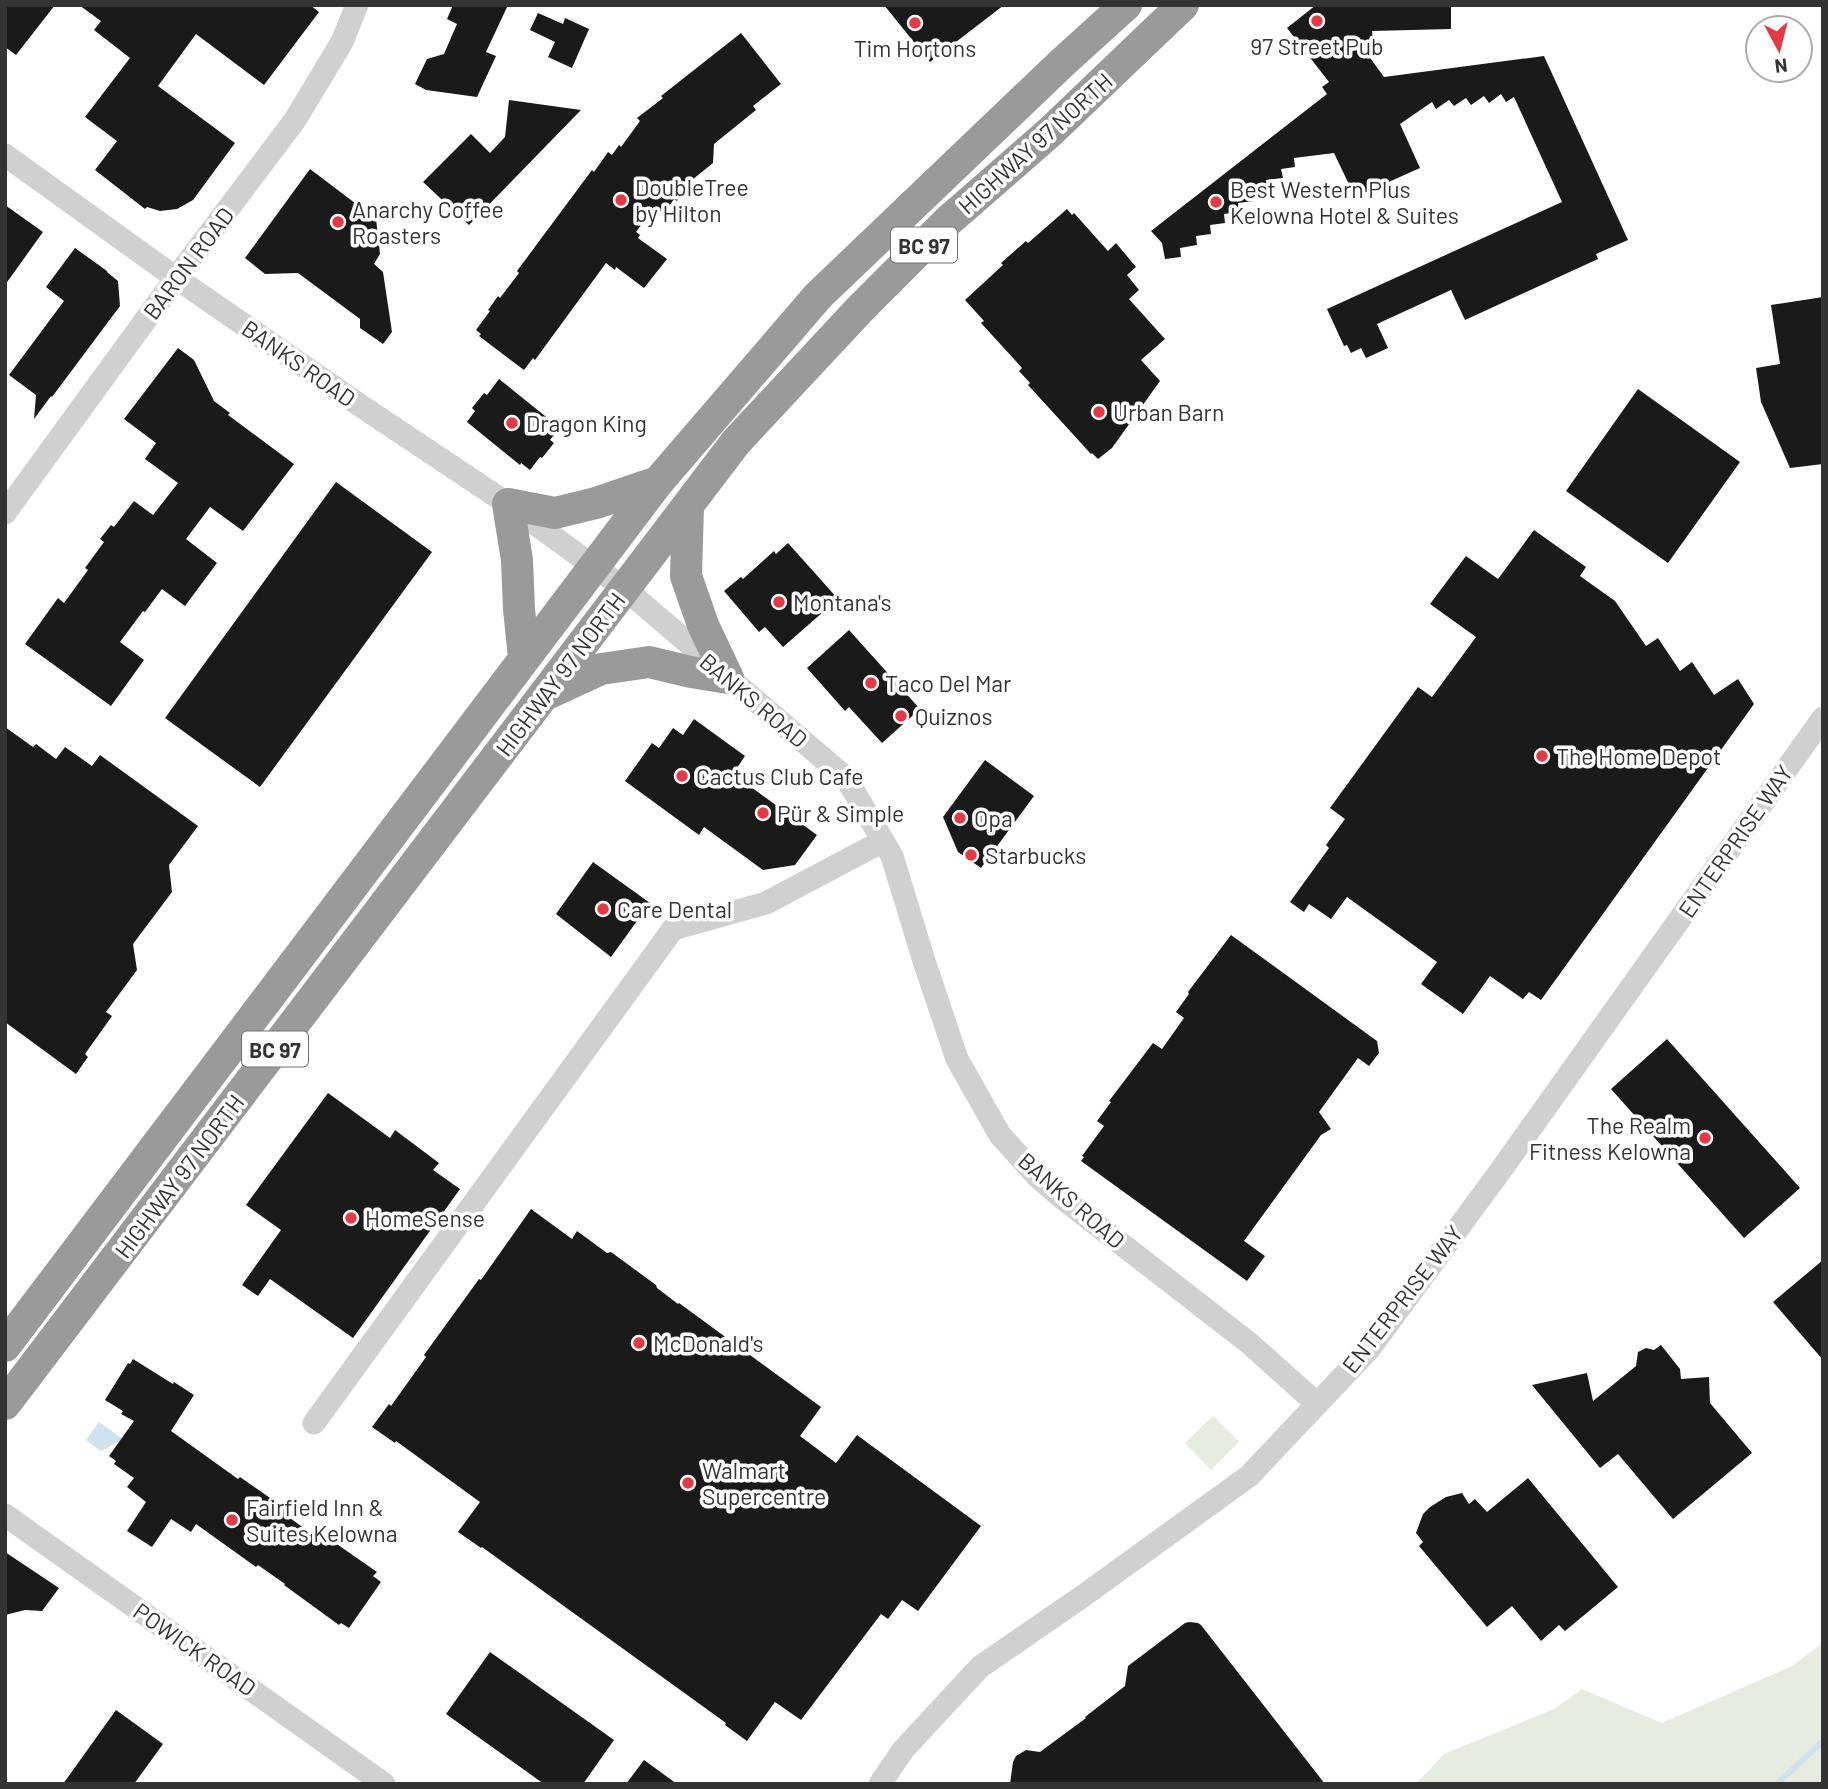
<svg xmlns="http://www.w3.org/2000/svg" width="1828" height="1789" font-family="Barlow,sans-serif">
	<rect width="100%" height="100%" fill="#fff"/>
	<path fill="#e6ecdf" d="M1213,1416L1239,1442L1211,1470L1185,1443Z
		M1823,1643V1784H1416L1444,1754L1554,1709L1582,1689L1662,1723L1792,1666Z"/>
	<path fill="#cfe2ee" d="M99,1422L123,1439L101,1451L86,1440Z"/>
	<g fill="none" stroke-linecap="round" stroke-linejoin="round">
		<path stroke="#cfe2ee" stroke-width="6" d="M1777,1784L1823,1741"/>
	</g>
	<path fill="#1a1a1a" d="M5,5H55L16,55L5,47Z
		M79,5H310L319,12L264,85L196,34L158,86L235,143L193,200L177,209L160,211L147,207L145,209L95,170L117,141L85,117L130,58L94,30L101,21Z
		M453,5H508L486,52L496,56L477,97L426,90L415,84L427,59L444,54L457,24L447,19Z
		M884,5H1004L930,62Z
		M1316,5H1451V29L1372,31L1373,42L1360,44L1384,77L1544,56L1628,240L1596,254L1598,259L1465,320L1451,290L1377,324L1388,348L1366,358L1361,348L1351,353L1347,345L1344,346L1327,309L1562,202L1514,97L1506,102L1501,94L1489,103L1484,96L1471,105L1466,98L1454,106L1449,100L1436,109L1432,102L1400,124L1420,168L1355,197L1334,153L1294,158L1295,167L1281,169L1283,178L1266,180L1268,190L1253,192L1254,201L1238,203L1239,212L1224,214L1225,223L1210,225L1211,234L1196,236L1197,245L1180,248L1181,257L1165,259L1162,243L1151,231L1327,94L1322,87L1329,82L1287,28Z
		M538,13L563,24L565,18L589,29L572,68L548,57L555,42L530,30Z
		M741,33L781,84L753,106L756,110L714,144L713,163L692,180L677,201L674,199L664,214L654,207L636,232L640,235L638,238L667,259L644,288L616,267L615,270L606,263L535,360L533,358L524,370L479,336L481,334L476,330L490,311L488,310L498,296L500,298L519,273L517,271L592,170L594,172L608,152L612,155L619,145L621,147L640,121L637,118L663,98L661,96Z
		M509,100L581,110L469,225L423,182L471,134L490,153L505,137Z
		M310,169L376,219L380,254L374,264L383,272L392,332L383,344L360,328V319L298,273L265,274L245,258Z
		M5,205L43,232L5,285Z
		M1067,209L1072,215L1074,213L1108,251L1116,243L1136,267L1127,275L1139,290L1129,299L1165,339L1141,360L1160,381L1112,448L1098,459L1092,453L1091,454L1028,385L1030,383L1019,371L1022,368L981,323L984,321L965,300L1003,265L1001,263L1026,241L1028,243Z
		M75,248L107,271V272L118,281L120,306L52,397L51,396L34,419L36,395L9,375L64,301L46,287Z
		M1823,297V464L1790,468L1761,402L1756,368L1780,364L1771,305Z
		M178,348L194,360L214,401L230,413L228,415L294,464L243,531L210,507L186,539L217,563L185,606L162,589L145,612L143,611L120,642L144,660L111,706L25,644L58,598L64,603L88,570L85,568L104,542L100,539L111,525L114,527L134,501L153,515L178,483L145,459L156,443L124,419Z
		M499,379L560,428L550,440L554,443L542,458L540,457L530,470L521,463L520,465L467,422L475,411L472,408L484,393L487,395Z
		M1638,389L1740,462L1668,563L1566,491Z
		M336,482L432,552L260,787L165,718Z
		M1534,530L1586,567L1580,576L1615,601L1646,646L1658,638L1680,671L1692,662L1714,695L1738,679L1754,704L1541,1000L1529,992L1523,999L1490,976L1463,1014L1421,984L1437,962L1347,897L1331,919L1309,904L1304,912L1290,902L1329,848L1326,845L1345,819L1330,808L1418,687L1432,697L1476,637L1430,604L1466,556L1498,579Z
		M788,543L838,599L783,647L765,627L759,632L724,591L741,577L743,579L774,551L776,554Z
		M849,630L920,709L882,743L849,707L845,711L807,668Z
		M694,719L745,756L733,774L817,835L795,865L763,870L704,827L699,835L625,781L652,743L659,748L673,728L683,735Z
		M5,727L33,747L36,744L56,759L65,747L92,766L100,755L198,826L169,865L172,892L133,944L137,970L106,1012L112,1016L85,1054L88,1057L76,1074L5,1022Z
		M985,760L1034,796L981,868L958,852L943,817Z
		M593,862L650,903L611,957L556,914Z
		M1231,935L1377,1041L1379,1053L1369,1066L1358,1058L1319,1112L1331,1129L1321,1135L1244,1241L1265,1256L1247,1281L1081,1161L1084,1157L1082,1156L1104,1126L1097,1121L1111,1102L1109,1101L1153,1043L1162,1049L1184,1018L1176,1012L1189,994L1188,992Z
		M1667,1039L1800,1188L1744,1238L1611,1089Z
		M328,1093L390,1138L395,1130L439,1163L433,1170L460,1189L353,1338L270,1279L258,1296L242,1285L281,1230L246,1205Z
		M531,1209L572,1239L577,1231L607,1253L611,1252L656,1285L657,1288L678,1304L679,1303L821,1407L800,1436L836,1463L857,1435L981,1526L918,1611L902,1600L888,1619L881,1614L801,1720L775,1702L747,1741L725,1725L726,1723L482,1547L481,1548L458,1532L480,1502L396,1441L395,1443L372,1427L389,1404L391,1406L426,1357L424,1355L479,1279L481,1280Z
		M1823,1260V1360L1773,1302Z
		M1661,1345L1680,1369L1681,1379L1709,1377L1710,1403L1752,1453L1673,1519L1618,1454L1600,1468L1532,1385L1587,1373L1593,1401L1636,1366L1638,1352L1646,1348L1654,1350Z
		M133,1359L173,1384L174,1382L194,1395L171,1431L238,1479L240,1477L293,1514L290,1518L316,1537L321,1533L377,1572L373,1576L381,1582L349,1628L341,1623L339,1625L284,1585L285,1584L258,1565L256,1567L196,1524L191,1532L171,1519L152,1547L127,1531L146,1502L127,1487L134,1478L114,1464L116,1461L109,1456L134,1421L121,1414L123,1411L105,1400L128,1363L130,1364Z
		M1528,1478L1618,1587L1565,1631L1559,1625L1541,1641L1512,1606L1487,1627L1419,1546L1423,1542L1416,1533L1423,1514L1430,1507L1446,1497L1462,1493L1469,1504L1475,1499L1487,1512Z
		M5,1552L59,1588L42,1611L25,1610L5,1615Z
		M1189,1622L1198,1623L1201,1625L1325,1784H1010L1013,1762L1016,1756L1026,1750L1040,1752L1086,1718L1085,1717L1125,1686L1128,1666L1185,1623Z
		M490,1652L614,1740L583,1784H544L446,1714Z
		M116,1710L163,1744L134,1784H63Z
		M644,1760L677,1784H626Z"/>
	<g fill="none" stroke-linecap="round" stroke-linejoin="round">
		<path stroke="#d0d0d0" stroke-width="23" d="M5,155L176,278L364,408L508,504L625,589L846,778L892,856L924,961L957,1059L1000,1135L1037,1176L1061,1197L1249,1343L1316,1403
			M5,513L176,278L295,120L342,42L357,5
			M314,1423L673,929L766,903L883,841
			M5,1515L384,1784
			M880,1784L903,1750L980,1667L1083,1596L1249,1476L1370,1348L1501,1170L1823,718"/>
		<path stroke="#9a9a9a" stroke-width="32" d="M688,507L686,576L703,625L728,678
			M524,658L519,609L517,560L508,504L555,513L596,503L658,482
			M549,693L601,669L649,662L691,672L728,678
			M5,1346L658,482L818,296L1063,62L1126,5
			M5,1404L736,442L860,309L948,221L1050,132L1183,5"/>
	</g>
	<g fill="#e63946" stroke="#fff" stroke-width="2.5">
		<circle cx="1317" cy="21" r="7"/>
		<circle cx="915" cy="23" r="7"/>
		<circle cx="621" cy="200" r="7"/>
		<circle cx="1216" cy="202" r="7"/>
		<circle cx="338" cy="222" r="7"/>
		<circle cx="1099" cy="412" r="7"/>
		<circle cx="512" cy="423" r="7"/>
		<circle cx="779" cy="602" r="7"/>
		<circle cx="871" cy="683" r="7"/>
		<circle cx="901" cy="716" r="7"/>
		<circle cx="1542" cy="756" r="7"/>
		<circle cx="682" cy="776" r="7"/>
		<circle cx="763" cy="813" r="7"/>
		<circle cx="960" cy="818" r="7"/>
		<circle cx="971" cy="855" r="7"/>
		<circle cx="603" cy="909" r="7"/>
		<circle cx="1705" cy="1138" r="7"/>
		<circle cx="351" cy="1218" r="7"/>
		<circle cx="639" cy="1343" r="7"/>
		<circle cx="688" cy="1483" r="7"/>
		<circle cx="232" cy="1520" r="7"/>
	</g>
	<g text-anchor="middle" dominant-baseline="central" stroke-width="7" stroke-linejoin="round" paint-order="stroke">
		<g fill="#fff" stroke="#707070" stroke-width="2">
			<rect x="891" y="227.5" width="66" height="35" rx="5"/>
			<rect x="242" y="1031.5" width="66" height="35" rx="5"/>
		</g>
		<g font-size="21" font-weight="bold" fill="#333">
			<text x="924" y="245">BC 97</text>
			<text x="275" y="1049">BC 97</text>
		</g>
		<g font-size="23" fill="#333" stroke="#fff" text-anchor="start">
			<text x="1317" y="46" text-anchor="middle">97 Street Pub</text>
			<text x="915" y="48" text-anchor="middle">Tim Hortons</text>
			<text x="635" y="187">DoubleTree<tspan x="635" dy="26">by Hilton</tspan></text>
			<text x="1230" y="189">Best Western Plus<tspan x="1230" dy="26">Kelowna Hotel &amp; Suites</tspan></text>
			<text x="352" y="209">Anarchy Coffee<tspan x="352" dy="26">Roasters</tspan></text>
			<text x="1113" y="412">Urban Barn</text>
			<text x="526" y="423">Dragon King</text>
			<text x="793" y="602">Montana's</text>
			<text x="885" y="683">Taco Del Mar</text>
			<text x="915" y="716">Quiznos</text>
			<text x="1556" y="756">The Home Depot</text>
			<text x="696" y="776">Cactus Club Cafe</text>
			<text x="777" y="813">Pür &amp; Simple</text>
			<text x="974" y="818">Opa</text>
			<text x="985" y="855">Starbucks</text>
			<text x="617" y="909">Care Dental</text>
			<text x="1691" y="1125" text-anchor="end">The Realm<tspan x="1691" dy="26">Fitness Kelowna</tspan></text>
			<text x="365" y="1218">HomeSense</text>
			<text x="653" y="1343">McDonald's</text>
			<text x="702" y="1470">Walmart<tspan x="702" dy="26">Supercentre</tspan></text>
			<text x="246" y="1507">Fairfield Inn &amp;<tspan x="246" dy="26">Suites Kelowna</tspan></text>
		</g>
		<g font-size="23" fill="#333" stroke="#fff">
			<text transform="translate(1035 143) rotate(-42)">HIGHWAY 97 NORTH</text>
			<text transform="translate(188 263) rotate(-53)">BARON ROAD</text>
			<text transform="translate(299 363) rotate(35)">BANKS ROAD</text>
			<text transform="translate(560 674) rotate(-53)">HIGHWAY 97 NORTH</text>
			<text transform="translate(754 700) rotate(40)">BANKS ROAD</text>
			<text transform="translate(1735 841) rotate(-55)">ENTERPRISE WAY</text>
			<text transform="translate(179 1176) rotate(-53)">HIGHWAY 97 NORTH</text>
			<text transform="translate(1072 1200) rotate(41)">BANKS ROAD</text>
			<text transform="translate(1402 1299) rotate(-52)">ENTERPRISE WAY</text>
			<text transform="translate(195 1649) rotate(35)">POWICK ROAD</text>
		</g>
	</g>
	<rect width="1828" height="1789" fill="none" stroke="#333333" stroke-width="14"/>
	<g transform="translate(1779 49) rotate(173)"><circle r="33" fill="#ffffff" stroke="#adadad" stroke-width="2"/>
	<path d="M0-5L12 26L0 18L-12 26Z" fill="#e63946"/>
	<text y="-10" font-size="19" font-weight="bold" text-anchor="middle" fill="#333333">N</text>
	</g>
</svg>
